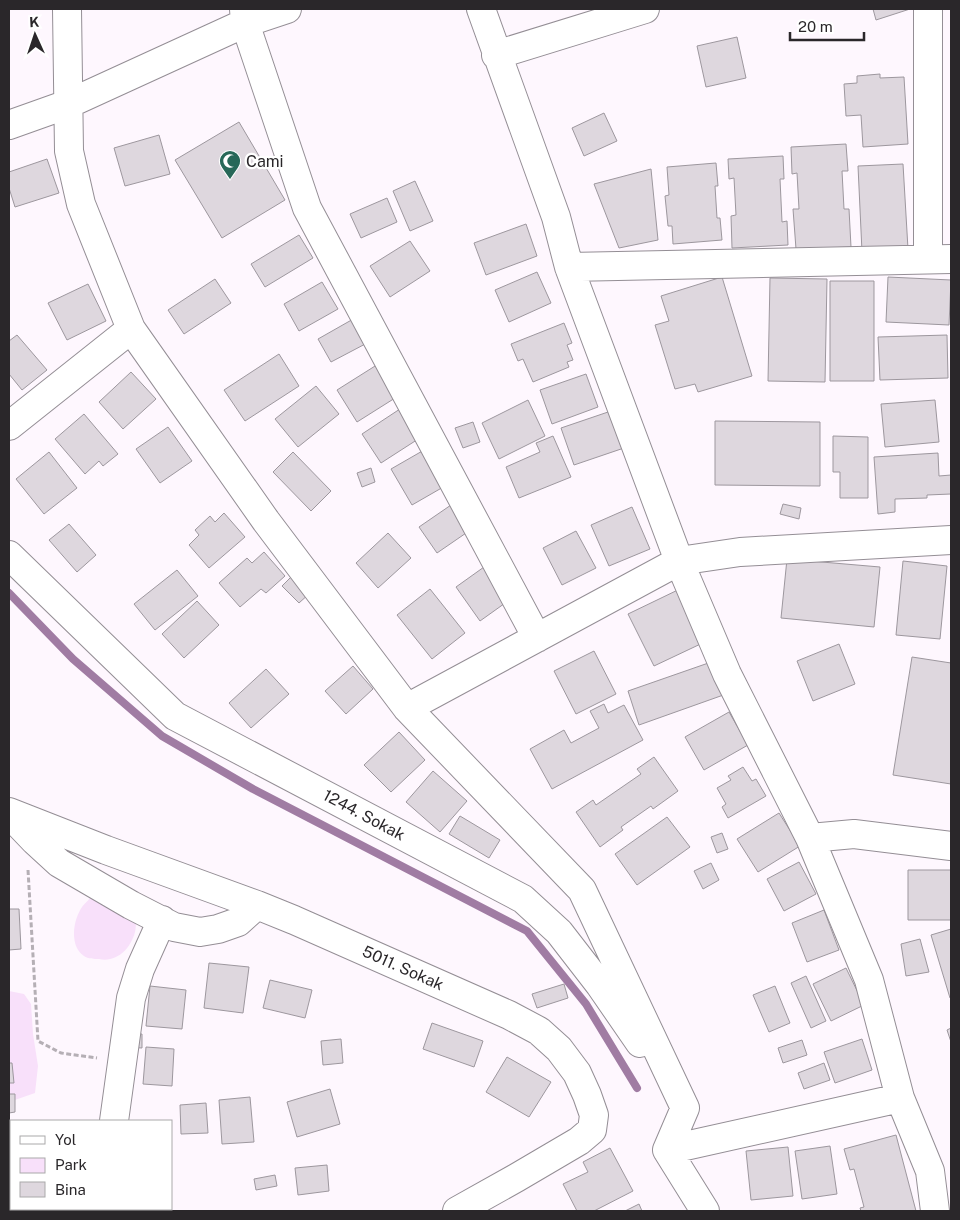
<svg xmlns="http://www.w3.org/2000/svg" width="960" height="1220" font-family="'Public Sans',sans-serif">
	<rect width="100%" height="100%" fill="#fef7fe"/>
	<path fill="#f8e0fa" d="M90,898L109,899L136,917C136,922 136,928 135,932C131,948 117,963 99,959C95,959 88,959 84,956C69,946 73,920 82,907C84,904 88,901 90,898Z
		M9,991L24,994L31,1004L33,1034L38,1066L35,1093L12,1101L9,1105Z"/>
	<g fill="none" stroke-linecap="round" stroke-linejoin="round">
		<path stroke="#a07ca3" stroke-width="8" d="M9,593L73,659L162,736L253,789L527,931L586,1004L637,1088"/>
	</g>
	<path fill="#ded7de" stroke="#9d979e" d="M873,9H910L876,20Z
		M737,37L746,78L706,87L697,46Z
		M880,74V78L904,77L908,144L863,147L861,115L846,116L844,84L857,83V76Z
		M604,113L617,141L584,156L572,128Z
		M239,122L285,200L222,238L175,160Z
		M159,135L170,174L125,186L114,148Z
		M846,144L848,171H842L844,209H849L851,247L796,249L793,209H799L797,173L792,174L791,147Z
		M783,156L784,179H780L782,222L787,221L788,245L732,248L731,216L736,215L734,178L729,179L728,159Z
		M47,159L59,193L15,207L9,188V172Z
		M716,163L718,186H715L717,218H720L722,240L673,244L672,226H668L665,196L669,195L667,167Z
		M903,164L908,249L862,252L858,166Z
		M651,169L658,240L619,248L594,184Z
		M415,181L433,221L410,231L393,191Z
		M387,198L397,222L361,238L350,214Z
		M526,224L537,256L486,275L474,243Z
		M299,235L313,258L265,287L251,264Z
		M410,241L430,271L390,297L370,266Z
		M537,272L551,303L509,322L495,290Z
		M722,277L752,376L698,392L695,384L675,389L655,325L669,321L661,296Z
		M888,277L951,280L949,325L886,322Z
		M770,278L827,279L825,382L768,381Z
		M215,279L231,303L184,334L168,310Z
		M830,281H874V381H830Z
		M322,282L338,309L299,331L284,304Z
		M88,284L106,321L67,340L48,303Z
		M355,318L369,342L331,362L318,339Z
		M564,323L572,343L567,345L573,360L567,362L569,367L533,382L523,359L518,361L511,344Z
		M17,335L47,370L22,390L9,374V341Z
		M947,335L948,378L880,380L878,337Z
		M279,354L299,386L245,421L224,390Z
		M383,361L403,393L357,422L337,390Z
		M131,372L156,399L123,429L99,402Z
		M586,374L598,407L552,424L540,390Z
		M316,386L339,414L298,447L275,419Z
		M528,400L545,436L499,459L482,423Z
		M935,400L939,442L885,447L881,404Z
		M406,405L426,434L381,463L362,434Z
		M611,411L624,448L574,465L561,428Z
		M84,414L118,454L103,466L99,461L85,474L55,439Z
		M715,421L820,422V486L715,485Z
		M473,422L480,442L463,448L455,428Z
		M168,427L192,461L160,483L136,449Z
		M553,436L571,477L519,498L506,467L540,452L536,443Z
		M833,436L868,437V498H840V472H833Z
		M431,446L452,482L412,505L391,469Z
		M49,452L77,488L44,514L16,479Z
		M293,452L331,491L311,511L273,472Z
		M938,453L939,476L951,475V494L927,495V498L895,499V512L878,514L874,457Z
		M371,468L375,482L362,487L357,473Z
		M783,504L801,508L799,519L780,514Z
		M451,505L469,531L437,553L419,527Z
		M632,507L650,549L609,566L591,525Z
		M224,513L245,537L209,568L189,545L199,535L195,530L210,516L215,522Z
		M69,524L96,555L77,572L49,540Z
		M576,531L596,568L562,585L543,548Z
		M388,533L411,558L378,588L356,563Z
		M264,552L285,576L266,593L261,589L240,607L219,583L247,558L252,563Z
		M787,559L880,567L874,627L781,618Z
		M903,561L947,566L940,639L896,635Z
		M484,567L508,601L480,621L456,587Z
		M177,570L198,596L155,630L134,604Z
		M293,575L310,593L299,603L282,586Z
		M684,587L709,640L654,666L628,614Z
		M430,589L465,633L432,659L397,615Z
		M197,601L219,625L184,658L162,634Z
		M839,644L855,684L813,701L797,661Z
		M594,651L616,694L576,714L554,671Z
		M912,657L951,663V784L893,775Z
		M717,660L729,693L639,725L628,691Z
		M353,666L373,689L346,714L325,691Z
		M266,669L289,694L251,728L229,703Z
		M604,704L608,713L624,705L643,740L552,789L530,749L564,730L571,743L599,728L590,711Z
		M729,712L748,745L704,770L685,737Z
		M399,732L425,760L391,792L364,765Z
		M654,757L678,791L653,809L651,806L621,827L623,830L600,847L576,812L593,800L596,805L641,774L637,769Z
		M743,767L752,781L756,779L766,796L728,818L722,807L726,804L717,788L731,780L728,776Z
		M433,771L467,801L440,832L406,802Z
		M779,813L800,846L758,872L737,839Z
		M460,816L500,840L489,858L449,834Z
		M667,817L690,847L637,885L615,854Z
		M722,833L728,849L717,853L711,837Z
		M799,862L816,894L784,911L767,879Z
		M711,863L719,880L703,889L694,871Z
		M908,870H951V920H908Z
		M9,909H19L21,949L9,950Z
		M824,910L839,950L807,962L792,923Z
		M951,929V998H950L931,935Z
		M920,939L929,972L906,976L901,944Z
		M209,963L249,967L243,1013L204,1008Z
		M846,968L864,1005L831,1021L813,984Z
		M806,976L826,1021L811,1028L791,983Z
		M270,980L312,990L305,1018L263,1008Z
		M564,984L568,998L537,1008L532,994Z
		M150,986L186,990L182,1029L146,1026Z
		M775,986L790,1023L769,1032L753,995Z
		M432,1023L483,1041L474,1067L423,1049Z
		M951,1028V1042L947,1030Z
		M127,1034H142V1048L127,1047Z
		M341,1039L343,1063L323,1065L321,1041Z
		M862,1039L872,1070L835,1083L824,1052Z
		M802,1040L807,1055L783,1063L778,1048Z
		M146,1047L174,1049L172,1086L143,1084Z
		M507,1057L551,1082L529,1117L486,1092Z
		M9,1063H12L14,1083H9Z
		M824,1063L830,1080L804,1089L798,1073Z
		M330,1089L340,1124L297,1137L287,1102Z
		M9,1094H15V1112L9,1113Z
		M250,1097L254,1142L222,1144L219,1100Z
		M206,1103L208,1133L181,1134L180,1105Z
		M896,1135L916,1211H861L860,1208L864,1207L854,1169L850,1170L844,1149Z
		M830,1146L837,1194L802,1199L795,1151Z
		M788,1147L793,1196L751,1200L746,1151Z
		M610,1148L633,1191L594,1211H577L563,1184L588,1172L583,1162Z
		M327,1165L329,1191L298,1195L295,1168Z
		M275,1175L277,1186L256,1190L254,1179Z
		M11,1201V1209H33L32,1211H9V1205Z
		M639,1204L642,1211H625Z"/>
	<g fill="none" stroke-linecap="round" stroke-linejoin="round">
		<g stroke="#948e95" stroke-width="30">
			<path id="minor" d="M67,9L69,151L81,204L131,329L266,521L407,708L582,890L685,1108L667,1150
				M244,9L245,23L307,208L537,638
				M481,9L556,217L569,267L679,561L727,674L810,838L869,980L900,1098L930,1171L935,1211
				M928,9V259
				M496,55L645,9
				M9,125L68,104L245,23L287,9
				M569,267L951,259
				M9,426L131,329
				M9,555L175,716L523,899L559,932L600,985L640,1043
				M407,708L679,561L740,552L951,540
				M9,812L106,850L257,905L294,920L509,1015L539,1031L559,1049L577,1073L587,1095L594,1115L592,1130L579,1141L516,1178L457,1211
				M13,818L35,841L59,863L131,905L174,927L200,932L218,929L238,922L257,905
				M810,838L854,834L951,846
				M114,1121L131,998L140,969L162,920
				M667,1150L900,1098
				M667,1150L705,1211
				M133,1209L134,1211"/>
		</g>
		<path stroke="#b5afb5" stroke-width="3" stroke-dasharray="5 2.5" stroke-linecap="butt" d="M28,870L38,1041L61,1053L97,1058"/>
		<use href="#minor" stroke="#fff" stroke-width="28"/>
	</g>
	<defs>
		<g id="mosque-pin" transform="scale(1.125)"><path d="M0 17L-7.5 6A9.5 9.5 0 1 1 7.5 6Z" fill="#276858" stroke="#fff"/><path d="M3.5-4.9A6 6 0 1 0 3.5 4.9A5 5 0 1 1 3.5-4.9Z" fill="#fff"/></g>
	</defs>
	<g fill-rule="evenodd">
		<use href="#mosque-pin" x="230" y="161"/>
	</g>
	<g text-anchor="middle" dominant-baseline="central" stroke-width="4.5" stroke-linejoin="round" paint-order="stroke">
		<g font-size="16" fill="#2a272a" stroke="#fff" text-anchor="start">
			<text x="246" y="161">Cami</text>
		</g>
		<g font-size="16" fill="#2a272a" stroke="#fff">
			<text transform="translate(364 815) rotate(28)">1244. Sokak</text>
			<text transform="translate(403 968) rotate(24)">5011. Sokak</text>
		</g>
	</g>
	<rect width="960" height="1220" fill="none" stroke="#2a272a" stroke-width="20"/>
	<rect x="10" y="1120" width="162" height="90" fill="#ffffff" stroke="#aaa9aa"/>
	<rect x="20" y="1136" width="25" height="8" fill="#ffffff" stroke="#aaa9aa"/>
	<text x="55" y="1145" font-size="15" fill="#2a272a">Yol</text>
	<rect x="20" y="1158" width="25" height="15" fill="#f8e0fa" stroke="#aaa9aa"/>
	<text x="55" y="1170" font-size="15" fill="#2a272a">Park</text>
	<rect x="20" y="1182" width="25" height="15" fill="#ded7de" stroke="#aaa9aa"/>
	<text x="55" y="1195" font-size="15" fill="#2a272a">Bina</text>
	<g transform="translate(35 35) rotate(357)" stroke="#ffffff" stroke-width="4" paint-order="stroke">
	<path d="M0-4L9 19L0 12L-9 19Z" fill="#2a272a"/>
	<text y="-8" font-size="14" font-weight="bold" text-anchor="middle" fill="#2a272a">K</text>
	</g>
	<path d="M790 32v8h74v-8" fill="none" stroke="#2a272a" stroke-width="2.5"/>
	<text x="798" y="32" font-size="15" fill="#2a272a" stroke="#ffffff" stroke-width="4" paint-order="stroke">20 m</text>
</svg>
